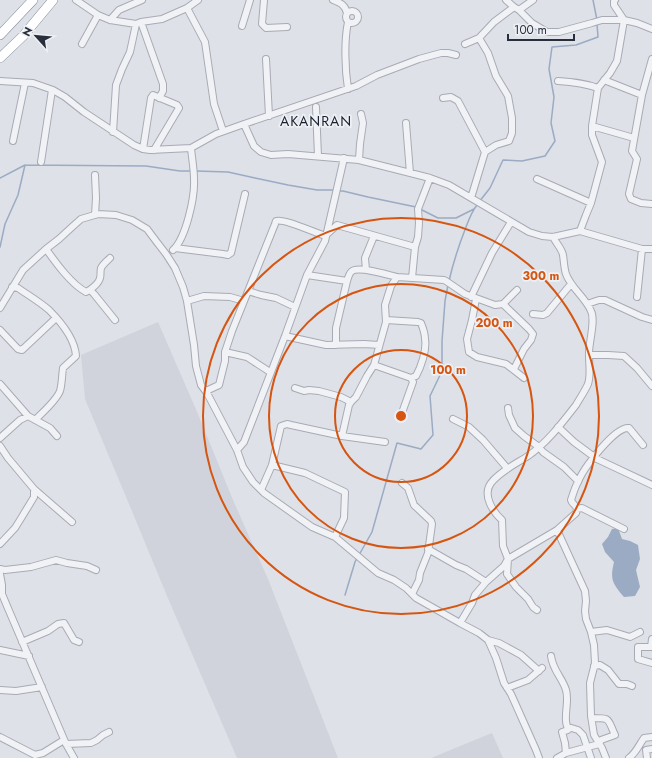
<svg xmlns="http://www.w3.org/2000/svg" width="652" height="758" font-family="Jost,sans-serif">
	<rect width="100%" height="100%" fill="#dee1e7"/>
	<path fill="#d0d3db" d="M158,322L198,414L233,500L268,579L338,758H237L167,596L134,516L85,399L81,355Z
		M492,733L503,758H431Z"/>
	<path fill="#9babc4" d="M618,528L622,539L630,541L638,545L640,559L636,570L640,587L635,596L624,597C612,583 610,579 614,562L605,552L602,544L608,537L612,529Z"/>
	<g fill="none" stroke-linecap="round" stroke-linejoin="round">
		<path stroke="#9babc4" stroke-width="1.5" d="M593,0L597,20
			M196,171L228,172L255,178L288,185L317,190H334
			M0,178L25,165L146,166L180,171H192
			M338,191H343L368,197L416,207
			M479,202L490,188L503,160L522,161L545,156L555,141L551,123L554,97L549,69L552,47L576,45L598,37L597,24
			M420,209L438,218H456L474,209
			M0,247L5,224L18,195L25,165
			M449,281C453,263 459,245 466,227C469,219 472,211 477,205
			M359,555L372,532L397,443L421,449L433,435L430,396L442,371V341L445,301L448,285
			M345,595L355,562L357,558"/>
		<g stroke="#a8abb4" stroke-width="8">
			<path id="minor" d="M76,0L98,15L110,20L136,24L141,22L162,19L187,8L198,0
				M264,0L262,24L266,28L287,27
				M333,0C341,3 345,5 347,13
				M506,0L514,7L519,10L532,23L547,32H559L592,23L602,20H624L637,23L652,29
				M187,8L205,42L214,104L223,131
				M519,10L533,0
				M346 17a6 6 0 1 1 12 0a6 6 0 1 1-12 0Z
				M110,20L119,10L142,0
				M141,22L163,84V91L159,98
				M242,26L250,0
				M82,44L98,15
				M465,44L479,38L494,22L514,7
				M266,59L269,116
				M652,59L642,95L632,151L637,159L629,194L631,199L641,203L652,204
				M604,80L642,95
				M0,81L33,83L53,90L65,97L84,112L134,145L143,149L150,150L191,148L216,134L244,124L254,146L261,152L271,155L288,154L359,160L430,178L449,185L529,232L542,236L553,237L580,231L642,249H652
				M558,81C573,82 584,83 598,88
				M348,89C345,69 344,41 348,22
				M443,98L451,97L458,101L485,152
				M316,107L318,156
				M406,123L410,173
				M244,124L356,86L377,75L419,59L441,53H448L456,55
				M592,126L634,138
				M113,132L116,85L122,69L130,52L136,24
				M13,141L25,83
				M143,149L151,98L153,95L177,105L179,108L154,150
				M359,160L360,144L363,123L361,114
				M41,162L52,90
				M95,175L96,198L95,215
				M537,179L591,203
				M471,198L485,152L496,145L509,141L512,133V118L508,96L496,76L488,53L479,38
				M580,231L586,215L591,203L602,162L592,135V126L598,88L610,73L617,61L624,20L614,5V1L615,0
				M326,235L337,225L415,247
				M175,248L223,254L228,255L231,253L245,194
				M46,249C56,263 71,284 86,292C91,290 99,283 100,278C101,275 100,272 101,268C103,264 107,261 110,258
				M173,250C186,238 195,197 194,179C194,169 192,159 191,148
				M366,270L365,258L374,236
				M307,275L347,281C348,278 349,274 351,272C357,265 388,275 397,277
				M412,278L415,247L418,237L419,223L418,209L430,178
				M12,287L18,288C28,295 40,302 49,310C61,322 75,339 76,356L63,368C62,375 62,384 60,391C56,401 43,412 35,420
				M90,290L94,294L115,320
				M248,291L261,295L276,298L295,307
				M471,297L492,253L511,222
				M637,297L642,249
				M476,299L472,320L467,339L469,352L477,357L506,364L524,378
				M187,301L204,296L230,297L244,301
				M503,304L529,329L533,334L531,340L524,349L514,369
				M587,304L599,300H605L642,317L652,320
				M0,308L23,270L46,249L59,239L72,227L81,219L98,214L116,215L132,220L147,229L156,241L166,254L175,268L183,287L187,301L194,345L196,366L201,385L207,393L237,450L243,467L253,482L264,493L312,527L335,537L378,573L394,580L406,588L416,598L460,623L479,633L488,640L496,658L504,683L511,694L536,750L539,758
				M533,314L543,315L547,313L571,284
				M386,320L418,322L421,323C423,328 425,333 425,339C427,350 421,367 416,376L411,378L413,382L403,410
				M0,330L18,349L22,350L56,318
				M285,336L326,345L364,344L379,345
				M336,345V328L347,281
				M225,352L247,357L270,372
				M589,355H608L624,356L637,368L652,386
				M374,365L411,378
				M0,384L28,416
				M295,388L304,391L309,390L319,391L341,397L351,402
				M206,391L219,385L225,361V352L232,331L275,224L276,221C284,218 315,233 326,236
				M508,408L509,415L515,428L524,436L539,447L543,452L564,467L578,481
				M453,419L469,427L483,440L507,468
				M558,427L574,442L597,459L652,485
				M342,436L349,405L351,402L356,397L367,376L374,365L386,322L385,305L391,286L397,277L444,280L446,281L465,294L495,305L503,304L517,290
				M0,438L20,420L28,416L50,428L57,436
				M0,446L8,458L34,489L72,522
				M237,450L244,442L285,336L307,275L325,241L344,158
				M272,465L305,473L345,492L344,518L335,537
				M402,483L408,488L414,505L431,521L432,524L428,553L420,573L419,580L412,594
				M261,490L272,465L281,426L287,424L291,425L342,436L385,442
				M577,509C576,505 572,504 571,500C573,494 575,487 578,482C583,469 615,426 629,428L643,445
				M577,509L582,508L624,529
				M557,530L585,591L586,601L585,611L586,619L591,632L594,645L595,663L590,683L591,716L594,735L602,748L606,758
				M0,544L15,528L20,520L34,497V489
				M428,549L456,565L466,569L486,582
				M0,569L5,570L31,567L56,560L67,563L87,566L96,570
				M0,574L2,585V594L7,606L66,744L74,758
				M537,610L533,607L528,599L516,587L507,574L508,559L557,530L576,513L577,509
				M460,623L472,603L475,595L486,582L504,566L508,559L503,546L502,520C493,512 482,495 491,483C499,472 517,463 528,456C547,443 562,423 576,405C580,398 585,391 588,384C591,375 589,365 589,356C588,345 596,321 591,311C585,297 571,288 566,274C564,268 564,261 563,255C562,249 556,243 553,237
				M591,632L607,630L630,637L640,632
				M652,639L651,647H638V659L652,663
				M488,640L499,643L521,655L539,671
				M22,642L48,631L58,624L64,623L74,640L79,642
				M0,650L29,656
				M551,656C553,671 562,677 566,690C569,700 565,711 566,721C566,725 568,727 568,730L562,732L565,743L566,753
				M594,666L600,665L608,670L619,684H627L632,686
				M507,688L528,680L542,668
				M0,690L16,691L42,687
				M568,727L578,730L583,735L591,758
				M0,737L35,755L43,753L64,740
				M66,744L91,743L97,740L103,735L109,732
				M557,758L566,753L599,744L601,740L615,735C607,718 611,718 592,718
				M629,758C636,753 639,745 644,738L652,737
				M647,758L646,750L652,749"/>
		</g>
		<g stroke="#878d9c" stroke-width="10">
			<path id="highway" d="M0,35L33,0
				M0,58L23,36L53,0"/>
		</g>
		<use href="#minor" stroke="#f1f2f5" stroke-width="6"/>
		<use href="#highway" stroke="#fff" stroke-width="9"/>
	</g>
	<g fill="none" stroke="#d55511" stroke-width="2">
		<circle cx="401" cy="416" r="66"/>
		<circle cx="401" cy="416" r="132"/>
		<circle cx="401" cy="416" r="198"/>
	</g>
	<g text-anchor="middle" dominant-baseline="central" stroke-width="3.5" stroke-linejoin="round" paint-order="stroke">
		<g font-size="14" letter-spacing="1" fill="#1b1f2d" stroke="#edf0f4">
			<text x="316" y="121">AKANRAN</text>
		</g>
	</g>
	<circle cx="401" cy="416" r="6" fill="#d55511" stroke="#edf0f4" stroke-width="2"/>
	<g font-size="12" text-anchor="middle" font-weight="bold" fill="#d55511" stroke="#edf0f4" stroke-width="3.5" stroke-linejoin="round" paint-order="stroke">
		<text x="541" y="280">300 m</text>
		<text x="494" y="327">200 m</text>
		<text x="448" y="374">100 m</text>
	</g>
	<g transform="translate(36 36) rotate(297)" stroke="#edf0f4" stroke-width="3" paint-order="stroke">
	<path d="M0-3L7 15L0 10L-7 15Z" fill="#292e3c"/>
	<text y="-6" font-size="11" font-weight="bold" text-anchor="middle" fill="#292e3c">N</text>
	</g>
	<path d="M508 34v6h66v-6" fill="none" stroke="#292e3c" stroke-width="2"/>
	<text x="514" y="34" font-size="12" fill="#292e3c" stroke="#edf0f4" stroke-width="3" paint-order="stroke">100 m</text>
</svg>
